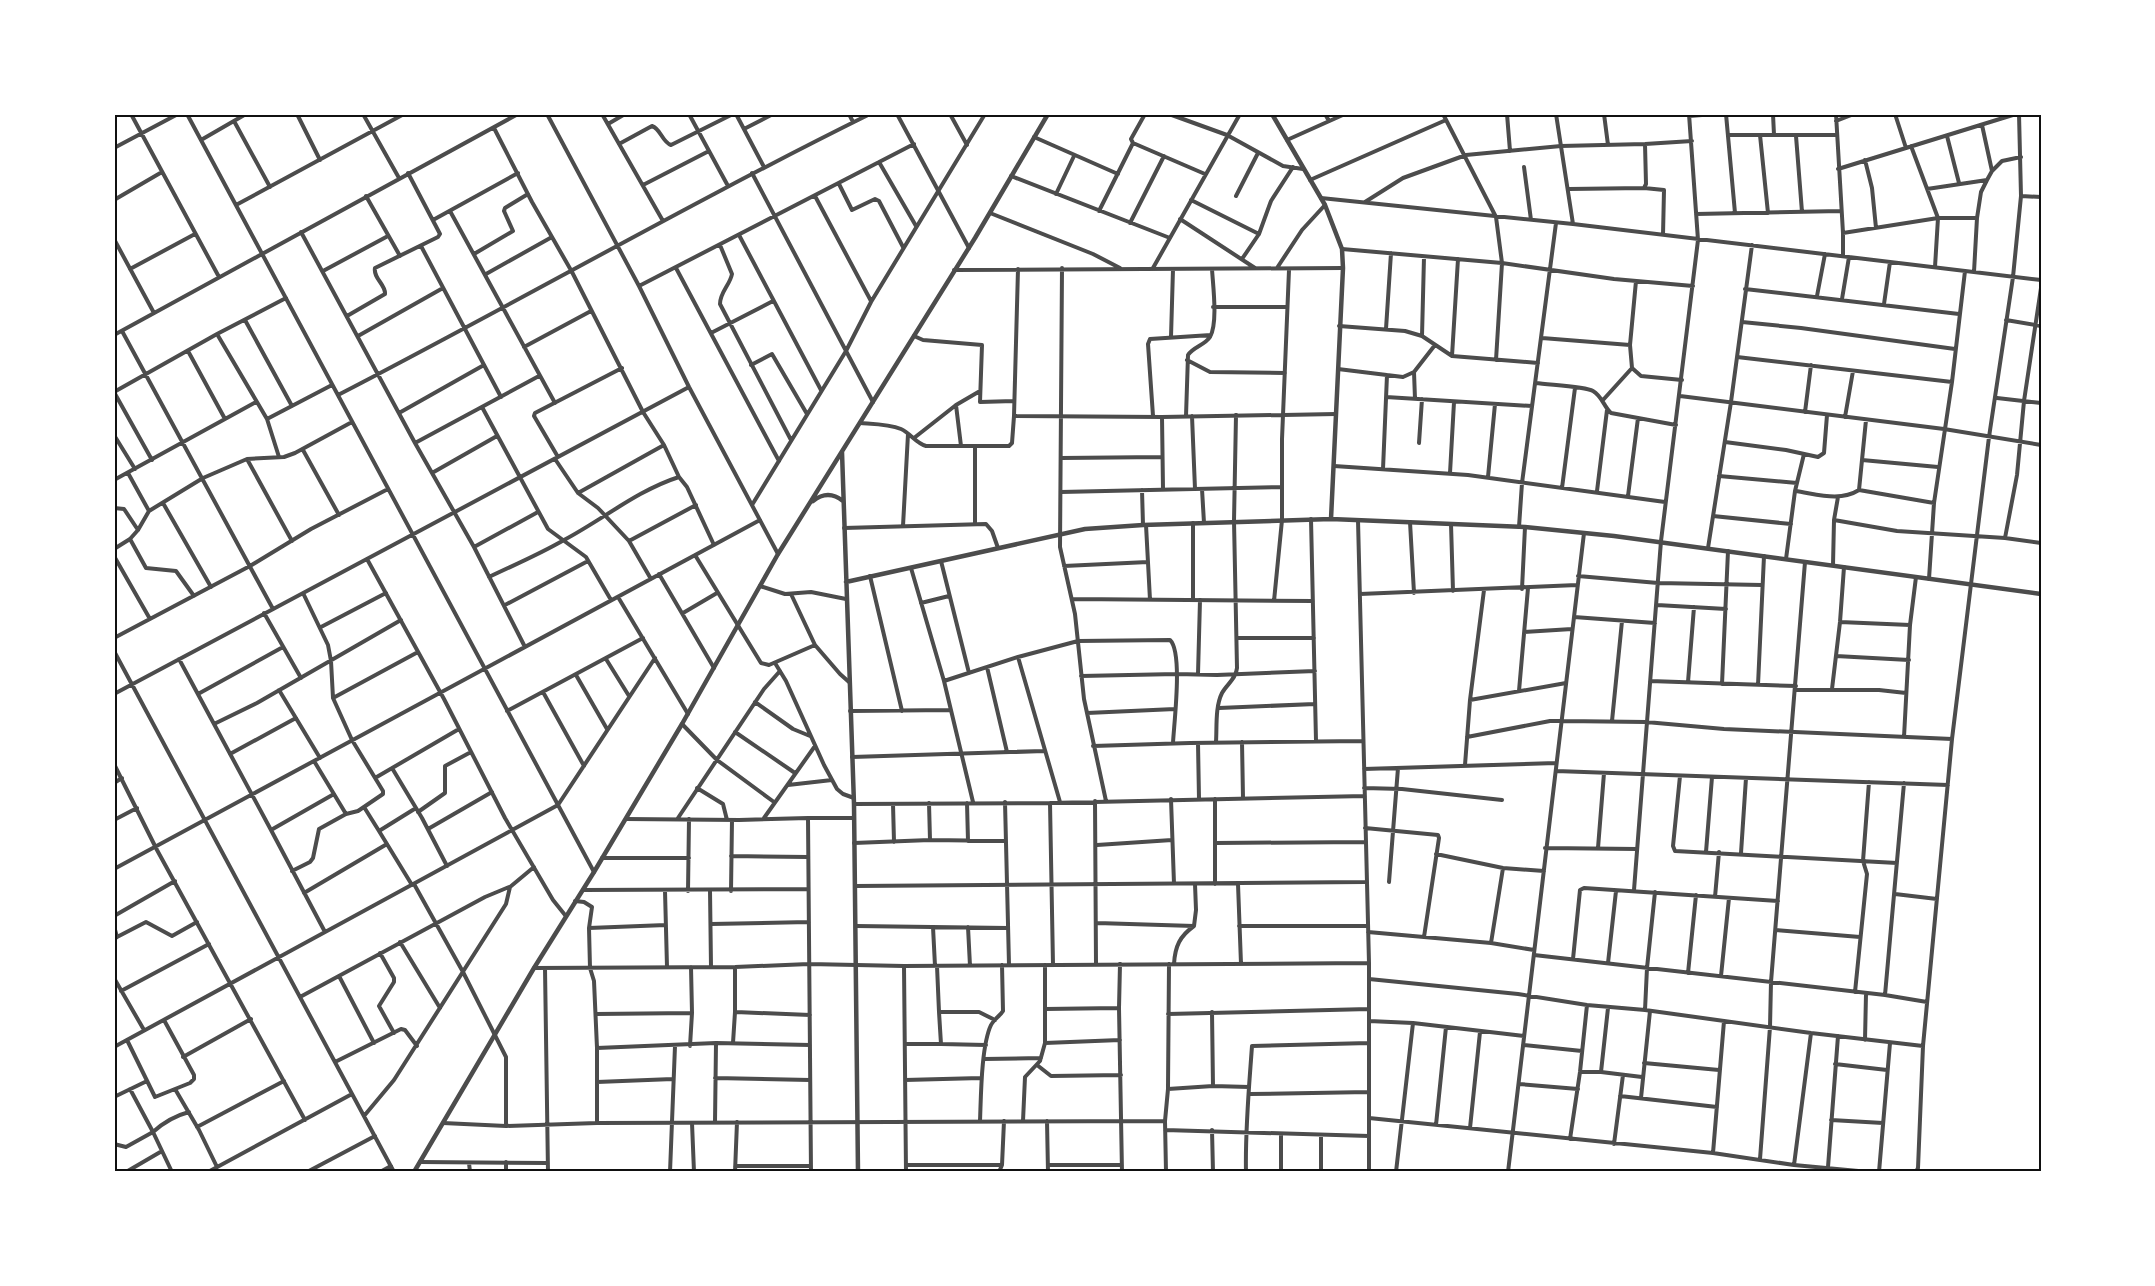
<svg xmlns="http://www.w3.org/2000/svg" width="2155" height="1286" font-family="Barlow,sans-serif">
	<rect width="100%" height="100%" fill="#fff"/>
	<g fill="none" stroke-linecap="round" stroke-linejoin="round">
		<path stroke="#4c4c4c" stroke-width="4" d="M131,114L219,277
			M187,114L594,872
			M297,114L320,160
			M363,114L399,178
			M547,114L639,286L689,387L778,554
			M602,114L663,221
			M689,114L728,186
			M736,114L764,167
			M849,114L853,122
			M897,114L969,248
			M950,114L967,145
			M1145,114L1131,139L1133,143L1205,174
			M1169,114L1227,135L1283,166L1303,169
			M1325,114L1329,121
			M1443,114L1496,217L1502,263L1496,360
			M1507,114L1510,151
			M1556,114L1573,224
			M1604,114L1608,145
			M1726,114L1735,213
			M1773,114L1774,135
			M1836,114L1843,233V256
			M1895,114L1906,148
			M1689,116L1715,114
			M234,121L270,187
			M1836,121L1854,114
			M608,124L625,114
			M494,128L532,202L572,272L643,412L664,445L679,477L687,487L714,545
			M744,129L773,114
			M1729,135H1837
			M1760,135L1768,213
			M1796,136L1802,212
			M1947,136L1959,183
			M1034,137L1118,174
			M201,140L246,114
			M1287,140L1345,114
			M619,144L652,126C661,129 662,142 671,145L733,114
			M1911,146L1938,218L1935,267
			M114,148L178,114
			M1865,160L1872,188L1876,228
			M879,162L916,226
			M1524,167L1531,220
			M1838,169L2016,114
			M1992,171L2002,161L2021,157
			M752,173L873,402
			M1011,176L1170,238
			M1310,180L1446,120
			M839,184L852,210L875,199L879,201L903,247
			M643,185L709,151
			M1644,188L1664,190L1663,235
			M1569,189L1644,188L1646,184L1645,144
			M1927,189L1987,180L1992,171L1982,125
			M1056,194L1074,156
			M366,196L400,256
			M815,196L871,301
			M1236,196L1258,153
			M2021,196L2041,197
			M1321,198L1573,224L2041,280
			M114,200L162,172
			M1191,200L1259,234
			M1365,202L1403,178L1466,155L1561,146L1645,144L1692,141
			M236,205L404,114
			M450,211L555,403
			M1099,211L1133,143
			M990,213L1093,254L1120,268
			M1696,214L1841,211
			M1977,218L1981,192L1987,180
			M1180,219L1255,268
			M433,220L518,173
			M1130,223L1164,156
			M301,232L415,443L474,547L525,647
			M1843,233L1938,218H1977L1974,272
			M739,235L821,390
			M114,239L154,313
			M720,245L732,274C730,285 720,292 720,304L791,440
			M421,246L501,397
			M1342,249L1502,263L1614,279L1693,286
			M474,254L513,231L504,211L505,208L528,194
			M1242,259L1259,234L1271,201L1293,167
			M676,268L779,461
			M1062,268L1060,547L1075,614L1084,699L1106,801
			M1153,268L1240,114
			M1277,268L1302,230L1325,205
			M130,269L195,234
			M954,270L1343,268
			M323,271L388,236
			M486,274L552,237
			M1636,281L1630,345L1632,368L1641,376L1682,380
			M639,286L914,144
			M1745,289L1959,314
			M1817,296L1825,254
			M1842,299L1849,257
			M1884,304L1890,262
			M1213,307H1287
			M347,316L385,294C386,285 373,278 375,268L438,237L440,234L408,173
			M245,320L292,406
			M2006,320L2041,326
			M1742,322L1801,328L1955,349
			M1339,326L1405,331L1422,336L1452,356L1538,363
			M1386,329L1391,253
			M122,331L273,609
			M711,333L773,301
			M217,334L267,419L279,457
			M114,335L518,114
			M358,336L443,288
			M914,336L923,340L982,345L980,402L1014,401
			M1422,336L1424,257
			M1171,337L1173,269
			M1542,338L1630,345
			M524,347L591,311
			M188,351L225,419
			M1452,356L1458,259
			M1737,357L1952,382
			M1187,360L1210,372L1285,373
			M751,365L772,354L807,414
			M1338,369L1403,377L1414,372L1435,345
			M1414,372L1415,399
			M1536,383C1548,385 1584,386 1593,391C1602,396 1604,407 1611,413L1676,425
			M114,392L217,334L286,298
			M114,392L152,460
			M338,395C516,303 690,203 870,114
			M1680,396L1944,429L2041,445
			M1386,397L1532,406
			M1997,398L2041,403
			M1603,400L1632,368
			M956,405L961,446
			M482,407L548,529L586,557L611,600
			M1805,412L1811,365
			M399,413L484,365
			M1014,416L1018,269
			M1153,416L1148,344L1150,339L1211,335
			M1186,416L1188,355C1193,347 1205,345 1210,337C1218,323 1213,286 1212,269
			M1192,416L1195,489
			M1162,417L1163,489
			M1845,417L1853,371
			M267,419L332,385
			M1866,420L1859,490L1934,503
			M860,423C873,424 889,424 901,429C910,433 916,443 926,446H1009L1012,443L1014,416L1162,417L1336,414
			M114,435L135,469
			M914,438L956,405L980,391
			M1725,442L1786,450L1818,457L1824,453L1827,415
			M415,443L539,376
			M1419,443L1422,399
			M975,446V523
			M303,450L339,515
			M558,457L534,416L535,413L622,368
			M1061,458L1162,457
			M247,459L292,541
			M555,459L578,493L598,508L629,541L651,579
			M1862,460L1938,467
			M1334,466L1468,475L1665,502
			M1383,469L1387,375
			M128,473L149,511
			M432,473L497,436
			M1450,473L1454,402
			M1719,476L1797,483
			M1488,477L1495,404
			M114,480L256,402
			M1562,488L1575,388
			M1202,489L1204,523
			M1142,490L1143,525
			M1597,491L1607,410
			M1795,491C1817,494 1840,502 1859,490
			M1061,492L1281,487
			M578,493L664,445
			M1628,496L1638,418
			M163,503L211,587
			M752,505L846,351L871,302L985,114
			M114,508L124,509L138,530
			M1713,516L1791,524
			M1311,519L1316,741
			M1358,520L1369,963V1172
			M1834,520L1897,531L2005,538L2041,543
			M1410,522L1414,593
			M1193,523V600
			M1451,524L1453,591
			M1146,525L1150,600
			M903,526L908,434
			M1519,527L1522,483L1556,223
			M844,528L986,524L992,531L998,548
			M2005,538L2017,475L2024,401L2041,288
			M130,539L146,568L176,571L194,596
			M629,541L696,505
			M474,547L538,512
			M1708,548L1731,402L1752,245
			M114,549L130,539L138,530L149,511L203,478L247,459L284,457L295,453L352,422
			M695,555L761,663L769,665L815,645
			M114,556L150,619
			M367,559L444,699L505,818L553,900L565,915
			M1786,559L1795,491L1804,454
			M941,561L969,673
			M1833,565L1834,520L1838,497
			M1064,566L1148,562
			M911,568L944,681L973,802
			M659,574L714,668
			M870,576L902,711
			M1578,576L1658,583L1762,585
			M489,577C514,565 540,554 564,540C602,520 638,490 679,477
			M1929,579L1934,503L1952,382L1965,271
			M760,586L785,594L811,592L846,599
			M1522,589L1525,527
			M303,593L328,645L331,661L333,698L352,740L383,791V794L358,811L346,814L314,761
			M791,594L815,645L840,674L849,682
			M1360,594L1577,585
			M618,597L688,714
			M1073,599L1313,601
			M1274,601L1282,520V439L1289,270
			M921,603L949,596
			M505,605L588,561
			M1657,605L1726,609
			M264,613L301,678
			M683,613L717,593
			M1574,617L1655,623
			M1840,622L1910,625
			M321,627L386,593
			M1524,632L1572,629
			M114,638L250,566L311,529L388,489
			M1237,638H1314
			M114,651L394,1172
			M1836,656L1909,660
			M1018,657L1060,802
			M179,659L214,724
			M606,659L629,696
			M775,663L786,681L824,765L837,789L843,794L854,798
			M987,667L1007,752
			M1198,674L1200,600
			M576,675L607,729
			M1081,676L1177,674L1217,675L1315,671
			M944,681L1018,657L1078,641L1170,640C1183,652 1174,723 1173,743
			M1650,681L1796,686
			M1688,682L1694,607
			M1722,684L1728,551
			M1758,685L1764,556
			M1832,689L1840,622L1844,567
			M279,690L320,758
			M1796,690H1879L1906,693
			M1519,691L1528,588
			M543,692L584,766
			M114,694L689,387
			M198,694L283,647
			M333,698L418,652
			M1470,700L1566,683
			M755,702L793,729L810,736
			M1219,708L1315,704
			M507,711L643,638
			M850,711L951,710
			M1087,713L1175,709
			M1612,721L1622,621
			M682,724L717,760L774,802
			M735,732L795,773
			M1467,737L1550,721H1563L1646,722L1724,729L1952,739L1989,437L2013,277L2021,196L2019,114
			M1904,737L1910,625L1916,577
			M1216,742C1217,727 1215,707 1222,693C1227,684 1236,679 1237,668L1234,521L1236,415
			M1242,742L1243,798
			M1198,743L1199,799
			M1093,746L1190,743L1363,741
			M230,754L296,718
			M852,757L1044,751
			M114,764L157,850L305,1120
			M1465,765L1470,700L1484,590
			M392,768L422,818L447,866
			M1364,769L1556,763
			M1556,771L1948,785
			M1680,776L1673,846L1675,851L1897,863
			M375,778L459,729
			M114,783L122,778
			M788,785L832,780
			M697,788L723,804L727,820
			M1364,788L1402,789L1502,800
			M334,794L271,830L214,724L257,703L401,620
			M1171,799L1174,884
			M1215,799V884
			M1095,801L1096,965
			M1005,802L1009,965
			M929,803L930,840
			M967,803L968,841
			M1050,803L1053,965
			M854,804L1050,803L1365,796
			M893,804L894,842
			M364,807L379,831
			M418,812L445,793V766L471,752
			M678,818L764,689L780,671
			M764,818L815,746
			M808,818H853
			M626,819L739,820L808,818L811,1172
			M114,820L137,808
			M1365,828L1438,835L1439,838L1424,937
			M428,829L492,792
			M271,830L325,932
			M854,843L930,840L1005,841
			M1215,843L1365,842
			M1097,845L1172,840
			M1545,848L1637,849
			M1598,848L1604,773
			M1706,852L1712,777
			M1741,853L1746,778
			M1436,854L1503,868L1544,871
			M731,856L808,857
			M602,858H689
			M114,869L760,520
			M292,871L310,862L313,858L319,829L346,814
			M1389,882L1398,768
			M414,884L463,972L506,1057V1126
			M1238,884L1241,964
			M412,885L379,831L416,808
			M855,886L1365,882
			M583,890L808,889
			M710,890L711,967
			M1634,890L1661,541L1698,240L1689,114
			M665,891L667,967
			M688,891L689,819
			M731,891L732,820
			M304,893L387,844
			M1895,894L1937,899
			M1715,897L1719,852
			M575,901L584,902L592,907L589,928L590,968L594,981L597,1048
			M114,916L175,881
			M1097,923L1194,926
			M711,924L809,922
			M114,926L117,937L114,939
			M856,926L1008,928
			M1239,926H1368
			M933,927L935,966
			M968,927L970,966
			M589,928L666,925
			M1776,930L1860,937
			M1368,932L1491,943L1534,950
			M117,937L146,922L172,936L197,922
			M400,942L440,1008
			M1491,943L1503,868
			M380,953L394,978V982L379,1006L394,1033
			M1534,955L1885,995L1927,1002
			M1573,959L1580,890L1584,888L1778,901
			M1608,963L1616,891
			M1120,964L1119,1008L1122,1172
			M1174,964C1175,946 1180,936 1194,926L1196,910L1195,884
			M904,966L906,1172
			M937,966L939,1012H979L995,1020
			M534,968L735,967L809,964L904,966L1369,963
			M545,968L548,1172
			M1688,973L1696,895
			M339,976L374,1043
			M1721,976L1729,898
			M114,978L144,1030
			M1369,979L1518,994L1587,1005L1645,1010L1811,1033L1923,1046
			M121,991L209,944
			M1855,992L1867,874L1863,861L1869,782
			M1885,995L1904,783
			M300,997L485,897L509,887
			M1045,1009L1119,1008
			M1645,1010L1647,968L1655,892
			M736,1012L810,1015
			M939,1012L941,1044L986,1045
			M1212,1012L1213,1086
			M596,1014L692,1013
			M1168,1014L1369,1009
			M1369,1021L1413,1023L1524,1036
			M127,1040L155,1097L190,1083L194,1079V1075L164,1020
			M1865,1040L1866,994
			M733,1043L735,1012V967
			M1045,1043L1120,1040
			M905,1044H941
			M1523,1045L1582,1051
			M690,1046L692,1013L691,967
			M114,1047L558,805L655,658
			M183,1057L251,1019
			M984,1059L1041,1058
			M335,1062L401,1029L405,1030L417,1046
			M1644,1063L1719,1070
			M1835,1064L1887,1070
			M1037,1065L1051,1076L1121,1075
			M1580,1072H1601L1642,1077
			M1601,1072L1608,1008
			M715,1078L810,1080
			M905,1080L981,1078
			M597,1082L673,1079
			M1519,1084L1578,1089
			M175,1089L199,1130L217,1167
			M1168,1089L1213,1086L1249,1087
			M1250,1094L1369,1092
			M1620,1096L1717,1107
			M114,1097L147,1081
			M1641,1098L1650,1011
			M364,1116L394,1080L506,904L510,887L534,867
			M1369,1118L1713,1153L1794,1165L1869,1172
			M1831,1120L1883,1123
			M980,1121C981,1098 981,1046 991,1025C994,1019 1000,1016 1003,1011L1002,965
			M1023,1121L1025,1077L1040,1061L1045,1043V965
			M1047,1121L1048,1172
			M715,1122L716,1043
			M443,1123L506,1126L597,1123L1165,1121
			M597,1123V1048L716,1043L810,1045
			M692,1123L694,1172
			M1436,1125L1446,1027
			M197,1127L284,1081
			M1470,1128L1480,1032
			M1165,1130L1369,1136
			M1212,1130L1213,1172
			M1281,1134V1172
			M1321,1135V1172
			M1570,1139L1580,1072L1587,1005
			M114,1144L126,1147L153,1132L130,1089
			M1614,1144L1623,1075
			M1713,1153L1724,1021
			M1760,1159L1770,1027L1771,982L1805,562
			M420,1162L548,1163
			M506,1162V1172
			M469,1163L470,1172
			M906,1165H1002
			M1048,1165H1122
			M1794,1165L1811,1033
			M735,1166H811
			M1828,1167L1838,1036
			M126,1172L162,1151
			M172,1172L153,1132C164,1122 174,1116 189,1112
			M208,1172L352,1094
			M307,1172L375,1136
			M380,1172L391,1166
			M670,1172L675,1046
			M735,1172L737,1122
			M999,1172L1002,1165L1004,1121
			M1166,1172L1165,1121L1168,1089L1169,964
			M1246,1172C1245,1130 1249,1088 1252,1046L1369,1043
			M1396,1172L1413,1023
			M1508,1172C1533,959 1559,746 1584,533
			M1879,1172L1890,1043
			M1916,1172L1918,1168L1923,1046L1952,739"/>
		<path stroke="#4c4c4c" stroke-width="4.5" d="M1272,114L1325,205L1342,249L1343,268L1331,519
			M842,452L854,804L858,1172
			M813,501C823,493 833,493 843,501
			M846,582L1085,529L1143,525L1331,519L1525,527L1614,536L2041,594
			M414,1172L534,968L594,872L682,724L778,554L975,238L1048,114"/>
	</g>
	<rect width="2155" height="1286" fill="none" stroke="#ffffff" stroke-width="231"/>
	<rect x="116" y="116" width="1924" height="1054" fill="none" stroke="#111" stroke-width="2"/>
</svg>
